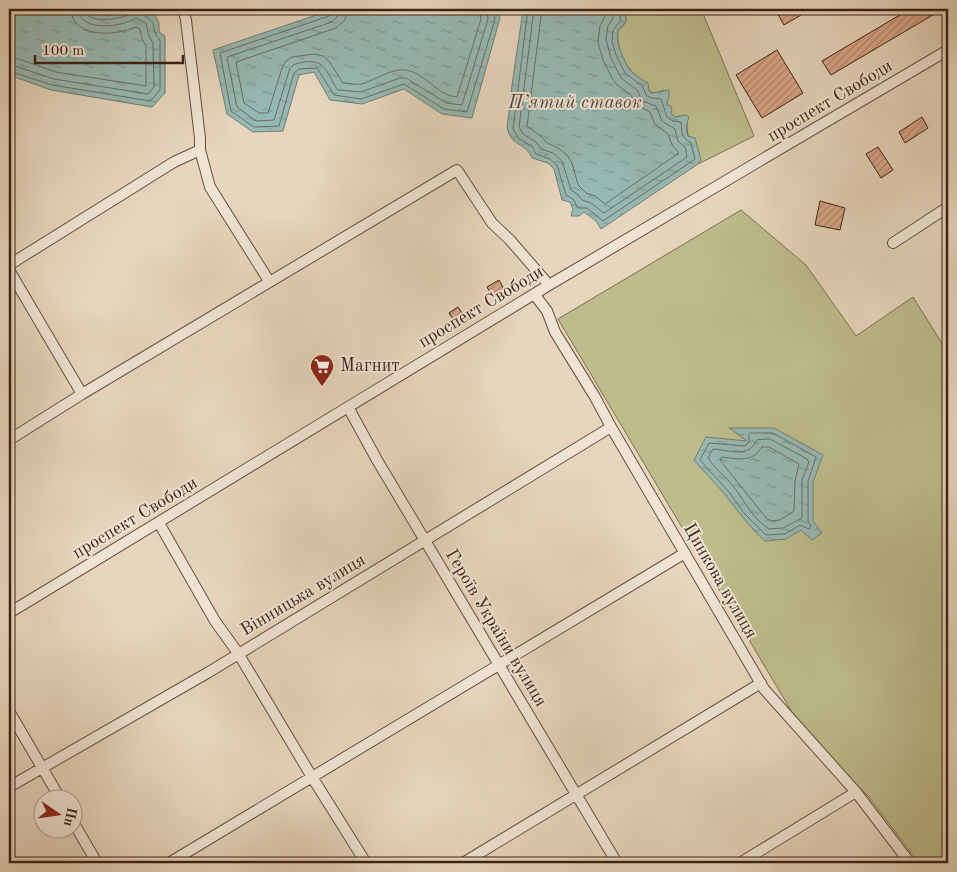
<svg xmlns="http://www.w3.org/2000/svg" width="957" height="872" font-family="'Old Standard TT',serif">
	<defs>
		<pattern id="water-ripples" width="26" height="14" patternUnits="userSpaceOnUse" patternTransform="scale(1.25)"><rect width="26" height="14" fill="#97b9b3"/><path d="M2 4q2-2 4 0t4 0M15 11q2-2 4 0t4 0" fill="none" stroke="#7c9690"/></pattern>
		<pattern id="building-hatch" width="6" height="6" patternUnits="userSpaceOnUse" patternTransform="scale(1.25)"><rect width="6" height="6" fill="#daa789"/><path d="M-1 1l2-2M0 6l6-6M5 7l2-2" fill="none" stroke="#b2886f"/></pattern>
	</defs>
	<rect width="100%" height="100%" fill="#e7d6bd"/>
	<filter id="stains"><feTurbulence type="fractalNoise" baseFrequency=".004" numOctaves="4"/><feColorMatrix values="0 0 0 0 .2 0 0 0 0 .09 0 0 0 0 .02 0 0 0 .5 -.17"/></filter>
	<radialGradient id="worn" r=".72"><stop offset=".6" stop-color="#630" stop-opacity="0"/><stop offset="1" stop-color="#630" stop-opacity=".3"/></radialGradient>
	<path fill="#bdbc8c" stroke="#7d6e50" d="M622,9H701L754,136L698,164L700,160L695,138L688,136L686,115L675,117L670,113L663,90L656,94L649,91L648,83C628,75 616,51 618,30L624,25L626,18Z
		M741,210L806,265L856,336L913,297L948,353V863H919L869,797L808,739L558,319Z"/>
	<path fill="url(#water-ripples)" stroke="#737c74" d="M9,9H80L109,16L139,9L154,13L159,23V32L165,36V93L152,107L51,90L9,75Z
		M334,9H498L500,18L472,118L442,114L404,89L362,104L330,100L314,72L299,75L283,131L253,132L227,114L213,50Z
		M523,9H622L626,18V22C624,24 619,28 618,31C614,39 624,61 629,69C632,73 643,81 648,83L649,91L652,93L669,90V98L667,101V105L671,106L672,110L671,113L675,117L686,115L689,117C687,123 685,129 688,136L695,138L701,160L698,164L601,229L596,221L584,212L579,216H571L573,209L570,202L562,200L554,169L548,163L532,158C526,143 512,146 508,131C506,125 509,117 509,112C512,77 519,43 523,9Z
		M729,428H774L823,455L813,482V521L822,533L812,540L801,530L786,539L765,541C749,527 739,512 726,496C716,483 704,472 694,460L706,437L747,441Z"/>
	<g fill="none" stroke-linecap="round" stroke-linejoin="round">
		<path stroke="#6a6d64" stroke-width="1" d="M84,9C87,25 118,19 129,15L132,9
			M333,9V13L329,16L220,53L231,111L254,127L279,126L294,73L299,69L317,68L334,95L361,99L404,84L444,109L467,112L495,19L493,9
			M340,9L338,16L332,22L227,57L237,107L256,121L274,120L290,68C294,64 298,63 304,62C328,59 326,75 338,90L361,92L400,78H406L446,103L462,105L488,19L487,9
			M347,9L345,20L336,28L236,62L244,103L259,113H268L282,68L286,61L292,57L314,54L323,56L329,61L343,83C349,83 356,85 362,84C375,80 392,68 406,70C426,73 437,96 457,97L481,19L479,9
			M528,9L513,129L519,139L532,146L536,154L550,159L557,165L566,195L573,199L578,208H587L603,221L695,159L691,143C680,136 682,133 681,122L673,121L667,117L661,99L651,98L646,95L643,87L625,73L616,55L612,41L613,30L621,20L618,9
			M534,9L519,127L523,134L536,142L541,149L553,153L562,161L571,190L577,194L582,200L591,203L604,213L687,157L685,147L678,141L675,129L662,121L656,106L645,102L640,97L638,91L621,78L611,58L606,39L608,26L613,18L611,9
			M542,9L527,126L542,137L547,143L558,148L567,155L572,163L578,185L586,193L595,196L605,204L679,153L672,145L668,134L655,124L650,112L637,105L631,95L617,85L612,78L603,60L598,43L600,26L605,16L604,9
			M9,57L16,58L56,72L146,86V46L142,39L140,29L136,27C116,36 72,39 71,9
			M9,64L54,79L148,94L154,87L153,43L149,36L146,23L136,18C122,27 80,33 78,9
			M9,71L52,85L150,101L160,90V40C149,29 160,23 143,15L141,9
			M751,433H773L816,457L808,481V521L811,526L809,529L800,525L785,534L766,535L744,513L729,492L700,460L709,443L745,446L749,442V435Z
			M770,439L807,459L809,462L802,480V518L783,528L769,529C753,519 745,502 734,487C726,477 715,469 708,458L713,449C731,450 748,459 757,440Z
			M762,447H769L799,464L795,481L794,511L780,520L771,521L766,518L720,460L722,457C738,459 752,463 762,447Z"/>
	</g>
	<path fill="url(#building-hatch)" stroke="#3d2115" d="M775,9H797L801,15L784,25Z
		M910,9H943L831,75L822,61Z
		M777,50L803,93L762,118L736,75Z
		M922,117L928,128L905,143L899,132Z
		M878,147L893,170L881,178L866,154Z
		M820,201L845,208L840,230L815,225Z
		M499,280L505,291L493,298L487,287Z
		M458,307L464,316L455,322L449,313Z"/>
	<g fill="none" stroke-linecap="round" stroke-linejoin="round">
		<g stroke="#684e3f" stroke-width="12">
			<path id="minor" d="M183,9L186,20L200,138V150L210,187L269,281
				M893,243L948,207
				M9,265L174,162L200,150
				M9,270L82,394
				M534,294L547,311L555,332L595,397L611,427L764,689L856,792L910,863
				M348,407L377,460L617,863
				M9,440L82,394L457,170L492,223L510,240L549,285
				M159,523L215,621L238,653L312,777L366,863
				M9,613L549,285L948,50
				M9,711L61,800
				M9,787L209,672L611,427
				M72,820L97,863
				M169,863L685,553
				M463,863L761,683
				M740,863L856,792"/>
		</g>
		<use href="#minor" stroke="#efe4d4" stroke-width="10"/>
	</g>
	<defs>
		<g id="supermarket-pin" transform="scale(1.25)"><path d="M0 17L-7.5 6A9.5 9.5 0 1 1 7.5 6Z" fill="#8f2418" stroke="#efe4d4"/><path d="M-6-5.5h2.5l.6 2H6L4.5 2H-2.5L-4.4-4H-6ZM-1.5 3.2a1.3 1.3 0 1 0 .1 0ZM3 3.2a1.3 1.3 0 1 0 .1 0Z" fill="#fff"/></g>
	</defs>
	<g fill-rule="evenodd">
		<use href="#supermarket-pin" x="322" y="366"/>
	</g>
	<g text-anchor="middle" dominant-baseline="central" stroke-width="4" stroke-linejoin="round" paint-order="stroke">
		<g font-size="18" fill="#3d2115" stroke="#efe4d4">
			<text transform="translate(830 101) rotate(-31)">проспект Свободи</text>
			<text transform="translate(481 307) rotate(-31)">проспект Свободи</text>
			<text transform="translate(135 518) rotate(-31)">проспект Свободи</text>
			<text transform="translate(720 581) rotate(60)">Цинкова вулиця</text>
			<text transform="translate(303 595) rotate(-31)">Вінницька вулиця</text>
			<text transform="translate(496 628) rotate(59)">Героїв України вулиця</text>
		</g>
		<g font-size="18" fill="#3d2115" stroke="#efe4d4" text-anchor="start">
			<text x="340" y="366">Магнит</text>
		</g>
		<g font-size="19" font-style="italic" fill="#54473c" stroke="#efe4d4">
			<text x="575" y="103">П’ятий ставок</text>
		</g>
	</g>
	<rect width="957" height="872" fill="none" stroke="#e7d6bd" stroke-width="30"/>
	<rect x="10" y="10" width="937" height="852" fill="none" stroke="#3d2115" stroke-width="2.5"/>
	<rect x="15" y="15" width="927" height="842" fill="none" stroke="#3d2115"/>
	<g transform="translate(58 814) rotate(103)"><circle r="24" fill="#efe4d4" stroke="#a89688"/>
	<path d="M0-4L9 19L0 12L-9 19Z" fill="#8f2418"/>
	<text y="-8" font-size="14" font-weight="bold" text-anchor="middle" fill="#3d2115">Пн</text>
	</g>
	<path d="M35 55v8h148v-8" fill="none" stroke="#3d2115" stroke-width="2.5"/>
	<text x="42" y="55" font-size="15" fill="#3d2115" stroke="#efe4d4" stroke-width="4" paint-order="stroke">100 m</text>
	<rect width="100%" height="100%" filter="url(#stains)"/>
	<rect width="100%" height="100%" fill="url(#worn)"/>
</svg>
